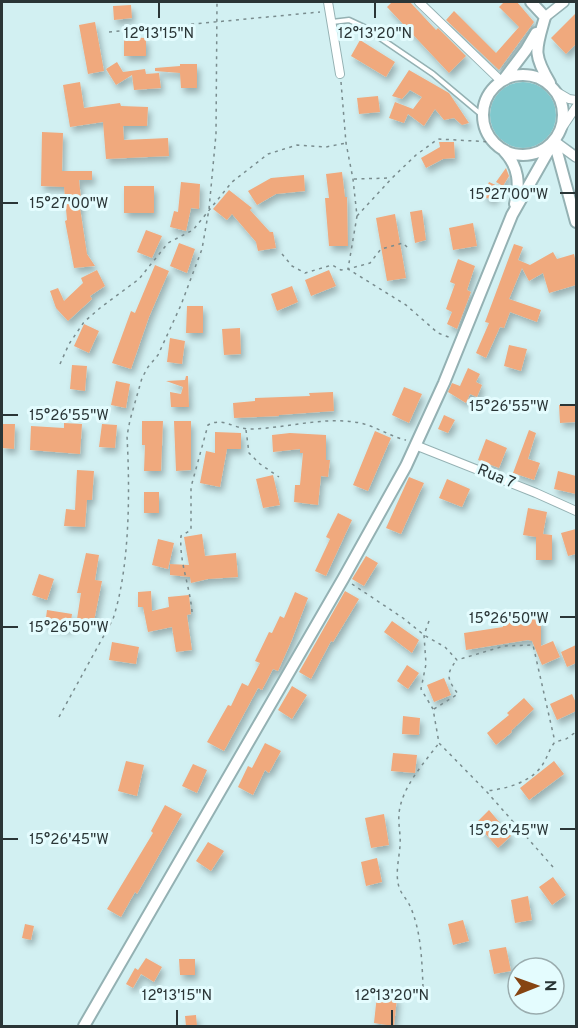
<svg xmlns="http://www.w3.org/2000/svg" width="578" height="1028" font-family="Overpass,sans-serif">
	<defs>
		<filter id="shadow"><feDropShadow dx="3" dy="5" stdDeviation="3" flood-color="#0004"/></filter>
	</defs>
	<rect width="100%" height="100%" fill="#d2f0f2"/>
	<path fill="#80c8cd" d="M490 115a33 33 0 1 1 66 0a33 33 0 1 1-66 0Z"/>
	<path fill="#f0a97d" filter="url(#shadow)" d="M392,2H410L436,30L438,28L466,56L449,73L387,7Z
		M504,2H517L534,22L499,70L446,20L454,11L496,53L519,27L499,7Z
		M131,5L132,18L114,20L113,6Z
		M576,13V44L566,54L551,38Z
		M95,22L104,71L88,74L79,25Z
		M124,37L146,38V56H124Z
		M360,40L395,62L386,77L351,56Z
		M117,62L123,72L145,69L146,74L159,73L161,88L134,90L132,75L116,85L106,69Z
		M180,64H197V88H181L180,73L155,71V68L180,66Z
		M409,70L449,93L469,123L462,125L454,118L444,120L435,109L424,126L408,114L404,123L389,118L395,102L413,109L422,97L410,90L402,99L392,96Z
		M80,82L84,108L120,103L121,106L148,107L147,126H123L124,140L168,138L169,156L106,159L103,122L70,127L63,85Z
		M378,96L380,112L359,114L357,98Z
		M42,132L63,133L62,171H92V180H79L82,208H80L87,254L95,266L74,268L65,221L67,220L64,187L41,186Z
		M439,142H454L455,158L443,159L426,168L421,158L440,147Z
		M506,168L509,176L503,186L496,182Z
		M342,172L345,197H347L348,246H329L325,198H329L326,174Z
		M304,175L305,191L276,194L257,205L248,191L271,178Z
		M181,182L200,184L199,209L191,208L186,231L170,227L174,211L178,212Z
		M489,182L500,187L493,201L483,196Z
		M124,186H154V213H124Z
		M229,190L252,208L250,210L270,232H273L276,248L258,251L256,242L232,214L227,220L213,209Z
		M422,210L426,240L415,243L410,212Z
		M395,214L406,278L387,281L376,218Z
		M473,223L477,246L453,250L449,228Z
		M146,230L162,236L152,258L137,252Z
		M179,243L195,249L187,273L170,266Z
		M514,244L523,247L518,260L530,265L553,252L557,259L574,254L576,263V285L549,293L543,273L529,281L522,268L509,299L541,310L537,322L510,312L504,328L500,327L486,358L476,353L489,323L485,322Z
		M458,259L475,266L467,290L471,292L457,329L447,324L452,312L446,309L455,284L450,282Z
		M155,265L169,271L149,317L131,369L112,363L131,311L135,313Z
		M97,270L105,286L90,296L92,299L68,321L56,308L50,291L58,288L64,301L83,283L81,278Z
		M329,270L336,286L311,296L305,280Z
		M292,286L298,302L277,311L271,294Z
		M187,306H203V333H186Z
		M84,324L99,331L89,353L74,346Z
		M240,328L241,354L224,355L222,329Z
		M170,338L185,341L182,364L167,362Z
		M509,345L527,349L521,371L504,366Z
		M72,365L87,366L85,391L70,389Z
		M468,368L480,374L476,382L482,385L477,397L470,394L466,403L448,392L452,383L460,386Z
		M186,376H188L189,407H171L170,392L181,394L183,387L166,381L185,380Z
		M116,381L130,384L126,408L111,405Z
		M404,387L422,394L409,423L392,415Z
		M333,392L334,411L279,415V416L234,418L233,403L255,401V398L310,396L309,393Z
		M576,404V422L560,423L559,405Z
		M444,415L455,420L448,433L438,429Z
		M142,421H163L161,471H144L145,445H142Z
		M174,421H191V470L176,471Z
		M64,423L82,424L80,454L30,450L31,426L64,428Z
		M2,424H15L14,449L2,448Z
		M102,424L117,425L115,448L99,447Z
		M529,430L536,433L528,459L540,463L534,480L513,473Z
		M375,431L391,438L368,491L353,485Z
		M215,432L241,433V449H227L220,487L200,483L206,451L215,453Z
		M290,433L326,435V460H330L328,477L321,476L318,505L294,502L295,485H300L303,453H300V449L273,452L272,435Z
		M486,439L507,448L499,468L478,460Z
		M77,470L94,471L92,500H87L85,527L64,526L66,509L75,510Z
		M558,471L576,476V494L554,489Z
		M273,475L280,505L263,508L256,479Z
		M409,477L424,483L401,534L386,528Z
		M447,479L470,489L462,507L439,498Z
		M144,492H159V513H144Z
		M528,508L547,512L543,534L552,535V560H536V537L523,535Z
		M338,513L352,520L326,576L315,571L330,539L326,537Z
		M576,529V554L568,556L561,533Z
		M202,534L205,556L236,553L238,577L208,579L191,583L190,577L170,575V564L189,565L184,537Z
		M158,539L174,543L168,569L152,565Z
		M86,553L99,555L95,580L102,581L94,621L77,619L81,593H77Z
		M366,556L378,563L364,586L352,579Z
		M39,574L54,579L47,600L32,595Z
		M151,591L152,611L169,607L168,597L189,595L191,614L187,615L192,650L176,652L172,627L148,632L143,607H138V592Z
		M345,591L359,599L333,642L331,641L311,679L299,672Z
		M295,592L308,598L291,642L278,671L273,669L262,690L258,688L224,751L207,742L228,705L231,706L242,683L248,686L260,663L255,661L269,632L272,633L280,616L284,618Z
		M47,610L72,614L70,629L45,625Z
		M518,618V620L541,619V646L553,641L560,657L542,665L532,641L528,640L466,650L464,633L503,627L502,620Z
		M392,621L419,640L412,653L384,632Z
		M112,642L139,647L136,664L109,660Z
		M576,645V663L567,667L561,652Z
		M407,665L419,673L408,689L397,681Z
		M444,678L451,695L434,702L427,685Z
		M292,686L307,695L292,719L278,710Z
		M572,694L576,703V711L557,720L550,704Z
		M524,698L534,709L511,731L512,732L496,745L487,733L509,715L507,713Z
		M403,716L420,718L419,735L402,734Z
		M265,743L281,751L269,773L265,770L253,795L238,787L248,766L252,768Z
		M393,753L417,755L415,773L391,771Z
		M126,761L144,765L137,796L118,791Z
		M554,761L564,774L529,800L520,788Z
		M193,764L207,770L197,793L182,786Z
		M165,805L182,814L149,873L137,894L135,892L121,917L107,909L153,833L151,831Z
		M489,810L511,836L498,848L476,823Z
		M384,814L389,845L371,848L365,818Z
		M208,842L224,851L211,871L196,861Z
		M377,858L382,882L366,886L361,862Z
		M553,877L566,895L552,905L539,887Z
		M528,896L532,920L515,923L511,900Z
		M463,920L469,941L453,945L448,924Z
		M25,924L34,926L31,940L22,938Z
		M506,947L511,971L494,974L489,950Z
		M146,958L162,967L154,982L141,974L133,988L126,984L135,968L138,970Z
		M179,959H195V975H180Z
		M377,995L397,997L394,1026L374,1023Z
		M196,1015L197,1026H186L185,1016Z"/>
	<g fill="none" stroke-linecap="round" stroke-linejoin="round">
		<g stroke="#94b1b3" stroke-width="7">
			<path id="service" d="M332,22L349,20L364,27L433,74L483,116"/>
		</g>
		<g stroke="#94b1b3" stroke-width="10">
			<path id="minor" d="M328,2L340,74
				M419,2L501,81
				M557,92L569,99L576,100
				M562,128L576,107
				M415,445L536,493L576,511"/>
		</g>
		<g stroke="#94b1b3" stroke-width="12">
			<path id="tertiary" d="M545,17L564,2
				M554,141L576,157"/>
		</g>
		<g stroke="#94b1b3" stroke-width="14">
			<path id="secondary" d="M531,2L545,17
				M545,17C536,49 532,53 550,83
				M483 115a40 40 0 1 1 80 0a40 40 0 1 1-80 0Z
				M504,79L526,50L536,33
				M554,141L576,222
				M504,151C519,167 520,184 515,204
				M84,1026L343,579L406,466L444,383L512,215L554,141"/>
		</g>
		<path stroke="#798c8e" stroke-width="1.5" stroke-dasharray="3 4.5" stroke-linecap="butt" d="M109,32L320,12
			M341,82L346,143L353,179L357,216L348,269L370,263L381,249L403,243L410,250
			M354,179L391,178
			M357,216L392,178L416,155L438,139L493,142
			M282,254L292,266L305,273L332,265L341,270L348,269L406,305L438,333L451,338
			M60,364L69,344L84,322L100,308L139,279L168,243L193,230L232,182L268,154L297,145L326,147L346,143
			M246,430L249,453L260,464L279,477
			M352,584L403,618L424,635L445,647L457,660L504,646L533,645L555,742
			M192,612C190,586 179,562 181,536L191,530V487L208,425C222,417 233,428 248,429C283,429 319,417 354,422C373,424 388,436 406,440
			M429,621L424,635L426,664L421,689L433,709L439,743L485,790
			M434,709L458,694C448,680 445,675 456,661
			M59,717L113,619C130,567 130,491 127,436L130,420L142,378L148,367L158,355L181,305L202,249L209,209L216,134L217,2
			M553,867L486,791C505,789 529,783 541,767C547,759 549,749 555,742L566,739L576,732
			M423,987C422,961 421,930 410,906C407,899 401,894 399,887C395,874 399,859 400,846C401,835 398,824 399,814C401,788 424,763 439,743"/>
		<use href="#service" stroke="#fff" stroke-width="4"/>
		<use href="#minor" stroke="#fff" stroke-width="8"/>
		<use href="#tertiary" stroke="#fff" stroke-width="9"/>
		<use href="#secondary" stroke="#fff" stroke-width="10"/>
	</g>
	<path fill="none" stroke="#2a3536" stroke-width="2" d="M159,3V18M375,3V18M560,193H575M3,203H18M560,405H575M3,415H18M560,617H575M3,627H18M560,829H575M3,839H18M177,1010V1025M392,1010V1025"/>
	<g text-anchor="middle" dominant-baseline="central" stroke-width="6" stroke-linejoin="round" paint-order="stroke">
		<g font-size="16" fill="#2a3536" stroke="#e4fcfe">
			<text transform="translate(496 477) rotate(22)">Rua 7</text>
		</g>
	</g>
	<g font-size="15" text-anchor="middle" fill="#2a3536" stroke="#e4fcfe" stroke-width="6" stroke-linejoin="round" paint-order="stroke">
		<text x="159" y="38">12°13'15"N</text>
		<text x="375" y="38">12°13'20"N</text>
		<text x="509" y="199">15°27'00"W</text>
		<text x="69" y="208">15°27'00"W</text>
		<text x="509" y="411">15°26'55"W</text>
		<text x="69" y="420">15°26'55"W</text>
		<text x="509" y="623">15°26'50"W</text>
		<text x="69" y="632">15°26'50"W</text>
		<text x="509" y="835">15°26'45"W</text>
		<text x="69" y="844">15°26'45"W</text>
		<text x="177" y="1000">12°13'15"N</text>
		<text x="392" y="1000">12°13'20"N</text>
	</g>
	<rect width="578" height="1028" fill="none" stroke="#2a3536" stroke-width="6"/>
	<g transform="translate(536 986) rotate(89)"><circle r="28" fill="#e4fcfe" stroke="#9aacae" stroke-width="1.5"/>
	<path d="M0-4.5L10 22L0 15L-10 22Z" fill="#864412"/>
	<text y="-9" font-size="16" font-weight="bold" text-anchor="middle" fill="#2a3536">N</text>
	</g>
</svg>
